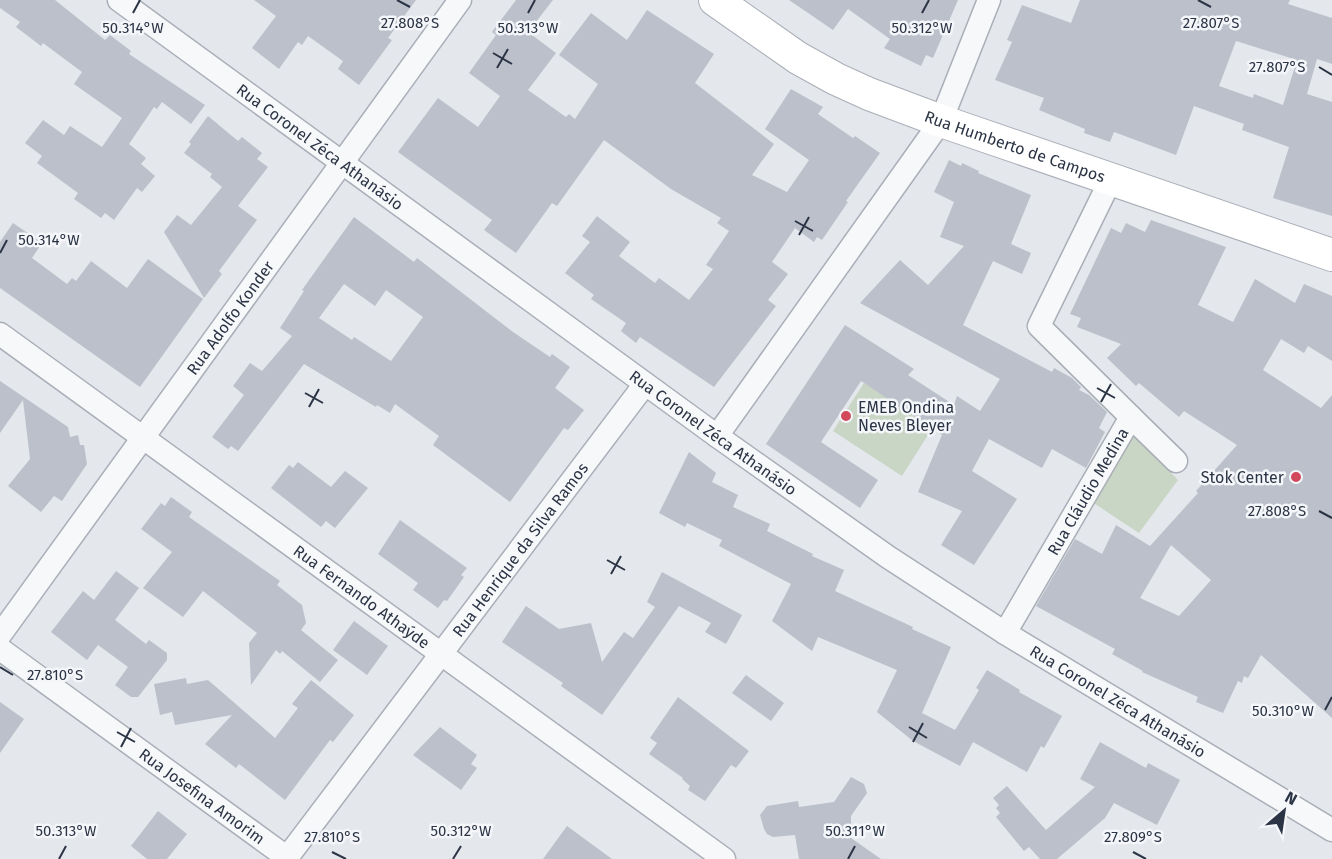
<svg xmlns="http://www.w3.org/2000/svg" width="1332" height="859" font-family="'Fira Sans',sans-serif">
	<rect width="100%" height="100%" fill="#e4e7ec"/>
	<path fill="#c9d6c5" d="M864,383L933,427L902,476L833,431Z
		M1132,432L1178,480L1139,533L1092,502Z"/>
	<path fill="#bbc0ca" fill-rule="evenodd" d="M0,0H55L105,40L110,35L131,51L129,54L205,105L191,124L162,102L157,109L154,107L129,144L146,158L141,164L155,176L142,192L137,188L114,220L105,213L101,218L74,199L78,193L37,163L42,156L25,143L43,120L64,135L70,126L102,147L122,118L74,84L82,72L43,43L41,46L16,27L20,22L0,8Z
		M254,0H416L388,38L392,40L359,85L338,69L343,61L308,36L302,45L298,42L279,69L252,48L276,16Z
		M516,0H553L528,32L556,53L528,90L566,117L569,114L575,119L598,84L559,55L591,13L627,40L647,10L714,54L695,83L774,144L752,175L787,192L809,160L765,129L791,89L823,107L818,114L853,138L855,136L880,153L846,201L848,202L822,240L817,237L814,242L795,228L772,262L788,274L768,300L776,306L714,387L640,337L636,343L621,331L626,323L591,299L594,295L565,273L590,242L582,236L597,216L630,242L619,256L655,283L659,278L689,300L713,269L706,265L729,231L717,223L721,218L671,189L604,140L557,206L552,203L516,253L484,230L492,220L398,152L438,98L478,127L500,96L469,73L496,35L492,32Z
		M789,0H958L933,58L926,55L921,66L884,48L890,39L848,9L833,30Z
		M1080,0H1290L1288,4L1332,18V64L1317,59L1307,94L1332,102V216L1273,198L1289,147L1242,130L1244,124L1194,106L1176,155L1114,132L1110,142L1084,133L1085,129L1039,110L1044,98L995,80L1012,42L1007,40L1022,5L1071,23ZM1236,41L1297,60L1283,105L1254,94L1253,98L1219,86Z
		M208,116L238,141L242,137L262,153L257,159L268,167L238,206L257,220L219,271L222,274L204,298L164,232L177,215L191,225L222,187L210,177L212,174L184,153L191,144L189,142Z
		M949,160L961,166L962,163L979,171L978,173L1031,195L1011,244L1031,253L1022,274L993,261L963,325L1052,372L1054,368L1072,378L1081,387L1079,390L1089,395L1107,412L1099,428L1105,432L1086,468L1052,449L1042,468L989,439L972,471L1017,499L974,565L941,545L962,511L918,492L942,435L861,381L821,442L878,480L860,508L766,444L845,325L914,369L908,375L954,405L957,396L980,411L1000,379L860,303L900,260L928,285L964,246L940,237L954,202L934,192Z
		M354,217L414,262L417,258L513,332L550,357L552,354L570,367L555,388L584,410L568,430L564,428L510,502L433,445L439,436L395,404L390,413L377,405L376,407L304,364L238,451L231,446L228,449L212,437L244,395L233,386L250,363L262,371L292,336L280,328L304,291L302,290ZM344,284L375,306L386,290L423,317L391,361L354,337L352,340L319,318Z
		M1151,220L1226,247L1198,305L1233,322L1255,279L1295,303L1304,284L1332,296V361L1308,346L1304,353L1281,339L1263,370L1321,408L1332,395V718L1261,655L1248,678L1244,676L1242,683L1238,681L1223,713L1196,702L1198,697L1142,672L1143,671L1112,654L1115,649L1036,606L1075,539L1102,554L1116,525L1150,546L1198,493L1196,491L1237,445L1184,411L1179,417L1139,383L1136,386L1107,358L1121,344L1077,327L1081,318L1070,314L1111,228L1121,233L1126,223L1145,232ZM1171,545L1211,580L1179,616L1140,598Z
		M13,223L42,243L32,258L67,284L72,278L76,281L91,261L127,288L148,259L203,299L140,387L0,288V242Z
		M0,381L68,427L70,437L78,435L80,445H84L87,464L62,501L54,496L41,512L8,486L30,459L23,400L0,433Z
		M689,452L716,473L712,482L738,495L733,507L770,524L767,531L813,554L812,556L844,570L835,591L913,627L912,629L951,647L922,713L955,730L979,690L976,688L987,670L1020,690L1019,692L1062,716L1044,748L1041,746L1027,772L973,742L960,766L913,741L877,712L897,670L818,637L812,651L772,621L791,584L719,546L722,540L687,523L685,527L659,513Z
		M298,462L331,487L345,471L368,488L335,528L326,521L321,527L271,488L289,465L293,468Z
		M171,497L192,512L189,517L280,581L277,585L302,605L306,623L301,630L338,660L320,682L282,651L280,654L276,650L251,685L249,643L257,633L203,591L183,617L143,588L172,552L141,529L161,503L165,506Z
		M400,520L467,568L461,575L464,577L447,601L444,600L438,608L413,590L418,583L378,554Z
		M116,571L139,588L115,620L146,644L149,640L167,653V660L138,697H131L115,685L128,667L98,645L87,660L51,632L83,591L94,600Z
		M662,572L742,615L726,644L705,632L711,623L679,606L602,715L561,686L563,683L502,642L526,606L559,629L591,623L602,662L624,632L633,638L655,607L647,602Z
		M354,621L388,646L367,675L333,650Z
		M746,675L784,703L771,721L732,693Z
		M186,678L187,684L208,680L275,738L298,708L292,704L311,680L354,715L333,742L330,740L285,800L239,764L236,768L205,744L232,715L175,725L172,712L160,715L154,684Z
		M678,697L749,751L736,768L731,765L705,801L688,790L690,786L682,779L683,778L649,754L657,743L650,738Z
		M0,702L24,719L0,753Z
		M440,727L477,755L471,764L477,768L461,790L413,755Z
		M1100,742L1146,768L1148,763L1180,780L1157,825L1114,803L1105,818L1057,859H1040L1029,847L1024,851L996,817L1000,813L996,808L999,805L993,798L1007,786L1046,830L1095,787L1080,779Z
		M851,777L864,784L867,793L851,816V838L881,859H799L795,835L773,837L767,834L764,829L760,815L767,806L798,801L799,807L834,802Z
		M158,811L187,834L167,859H147L131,846Z
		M567,826L612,859H543Z"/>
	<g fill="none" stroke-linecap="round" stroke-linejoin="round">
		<g stroke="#a9aeb7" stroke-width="25">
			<g id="minor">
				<path id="s1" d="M119,0L717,436L888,557L1005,633L1332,830"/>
				<path id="s2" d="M0,334L724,859"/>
				<path d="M1131,417L1176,461"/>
				<path d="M717,436L941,121L989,0"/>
				<path id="s3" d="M1005,633L1131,417L1039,326L1111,179"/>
				<path id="s4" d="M0,635L460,0"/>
				<path id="s5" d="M0,649L289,859"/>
				<path id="s6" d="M286,859L645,384"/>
			</g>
		</g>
		<g stroke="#a9aeb7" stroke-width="34">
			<g id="secondary">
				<path id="s7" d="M715,0L798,58L836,79L869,94L941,121L1332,255"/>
			</g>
		</g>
		<use href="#minor" stroke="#f7f8fa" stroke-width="22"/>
		<use href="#secondary" stroke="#fff" stroke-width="32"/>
	</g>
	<path fill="none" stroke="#2b3445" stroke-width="2" d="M397,0L410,7M1198,0L1211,7M133,13L140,0M528,13L535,0M922,13L929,0M493,53L512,64M1319,67L1332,75M497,68L508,49M795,221L813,231M799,235L809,217M0,253L7,240M1097,388L1115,398M305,393L323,403M1101,402L1111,384M309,407L319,389M1319,511L1332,518M607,560L625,570M611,574L621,556M0,667L13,675M1325,710L1332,697M909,727L927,738M117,732L135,742M913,742L923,723M121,747L131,728M332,852L346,859M1133,852L1146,859M59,859L66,846M453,859L461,846M848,859L855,846"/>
	<g fill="#d1495b" stroke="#f4f6f9" stroke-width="2">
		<circle cx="846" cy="416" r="6"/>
		<circle cx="1296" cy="477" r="6"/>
	</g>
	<g text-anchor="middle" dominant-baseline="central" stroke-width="5" stroke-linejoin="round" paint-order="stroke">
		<g font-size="16" fill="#2b3445" stroke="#f4f6f9">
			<text stroke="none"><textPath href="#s7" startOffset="336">Rua Humberto de Campos</textPath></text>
			<text stroke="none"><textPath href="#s1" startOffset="249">Rua Coronel Zéca Athanásio</textPath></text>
			<text stroke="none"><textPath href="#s4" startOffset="392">Rua Adolfo Konder</textPath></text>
			<text stroke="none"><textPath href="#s1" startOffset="735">Rua Coronel Zéca Athanásio</textPath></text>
			<text stroke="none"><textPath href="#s3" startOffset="164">Rua Cláudio Medina</textPath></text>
			<text stroke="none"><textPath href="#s6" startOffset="388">Rua Henrique da Silva Ramos</textPath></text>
			<text stroke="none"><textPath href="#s2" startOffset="447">Rua Fernando Athaýde</textPath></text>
			<text stroke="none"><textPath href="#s1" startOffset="1221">Rua Coronel Zéca Athanásio</textPath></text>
			<text stroke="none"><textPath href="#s5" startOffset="250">Rua Josefina Amorim</textPath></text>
		</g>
		<g font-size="16" fill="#2b3445" stroke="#f4f6f9" text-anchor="start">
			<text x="858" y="407">EMEB Ondina<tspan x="858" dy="18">Neves Bleyer</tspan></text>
			<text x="1284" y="477" text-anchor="end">Stok Center</text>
		</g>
	</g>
	<g font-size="15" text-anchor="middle" fill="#2b3445" stroke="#f4f6f9" stroke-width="5" stroke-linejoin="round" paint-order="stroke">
		<text x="410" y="28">27.808°S</text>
		<text x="1211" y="28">27.807°S</text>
		<text x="133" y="33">50.314°W</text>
		<text x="528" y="33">50.313°W</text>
		<text x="922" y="33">50.312°W</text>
		<text x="1277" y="72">27.807°S</text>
		<text x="49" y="245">50.314°W</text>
		<text x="1277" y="516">27.808°S</text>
		<text x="55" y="680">27.810°S</text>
		<text x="1283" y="716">50.310°W</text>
		<text x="66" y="836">50.313°W</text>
		<text x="461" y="836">50.312°W</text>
		<text x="855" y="836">50.311°W</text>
		<text x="332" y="842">27.810°S</text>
		<text x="1133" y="842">27.809°S</text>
	</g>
	<g transform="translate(1284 811) rotate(29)" stroke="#f4f6f9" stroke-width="4.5" paint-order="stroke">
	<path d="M0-4.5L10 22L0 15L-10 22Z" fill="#2b3445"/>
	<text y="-9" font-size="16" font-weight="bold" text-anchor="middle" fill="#2b3445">N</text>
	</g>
</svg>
